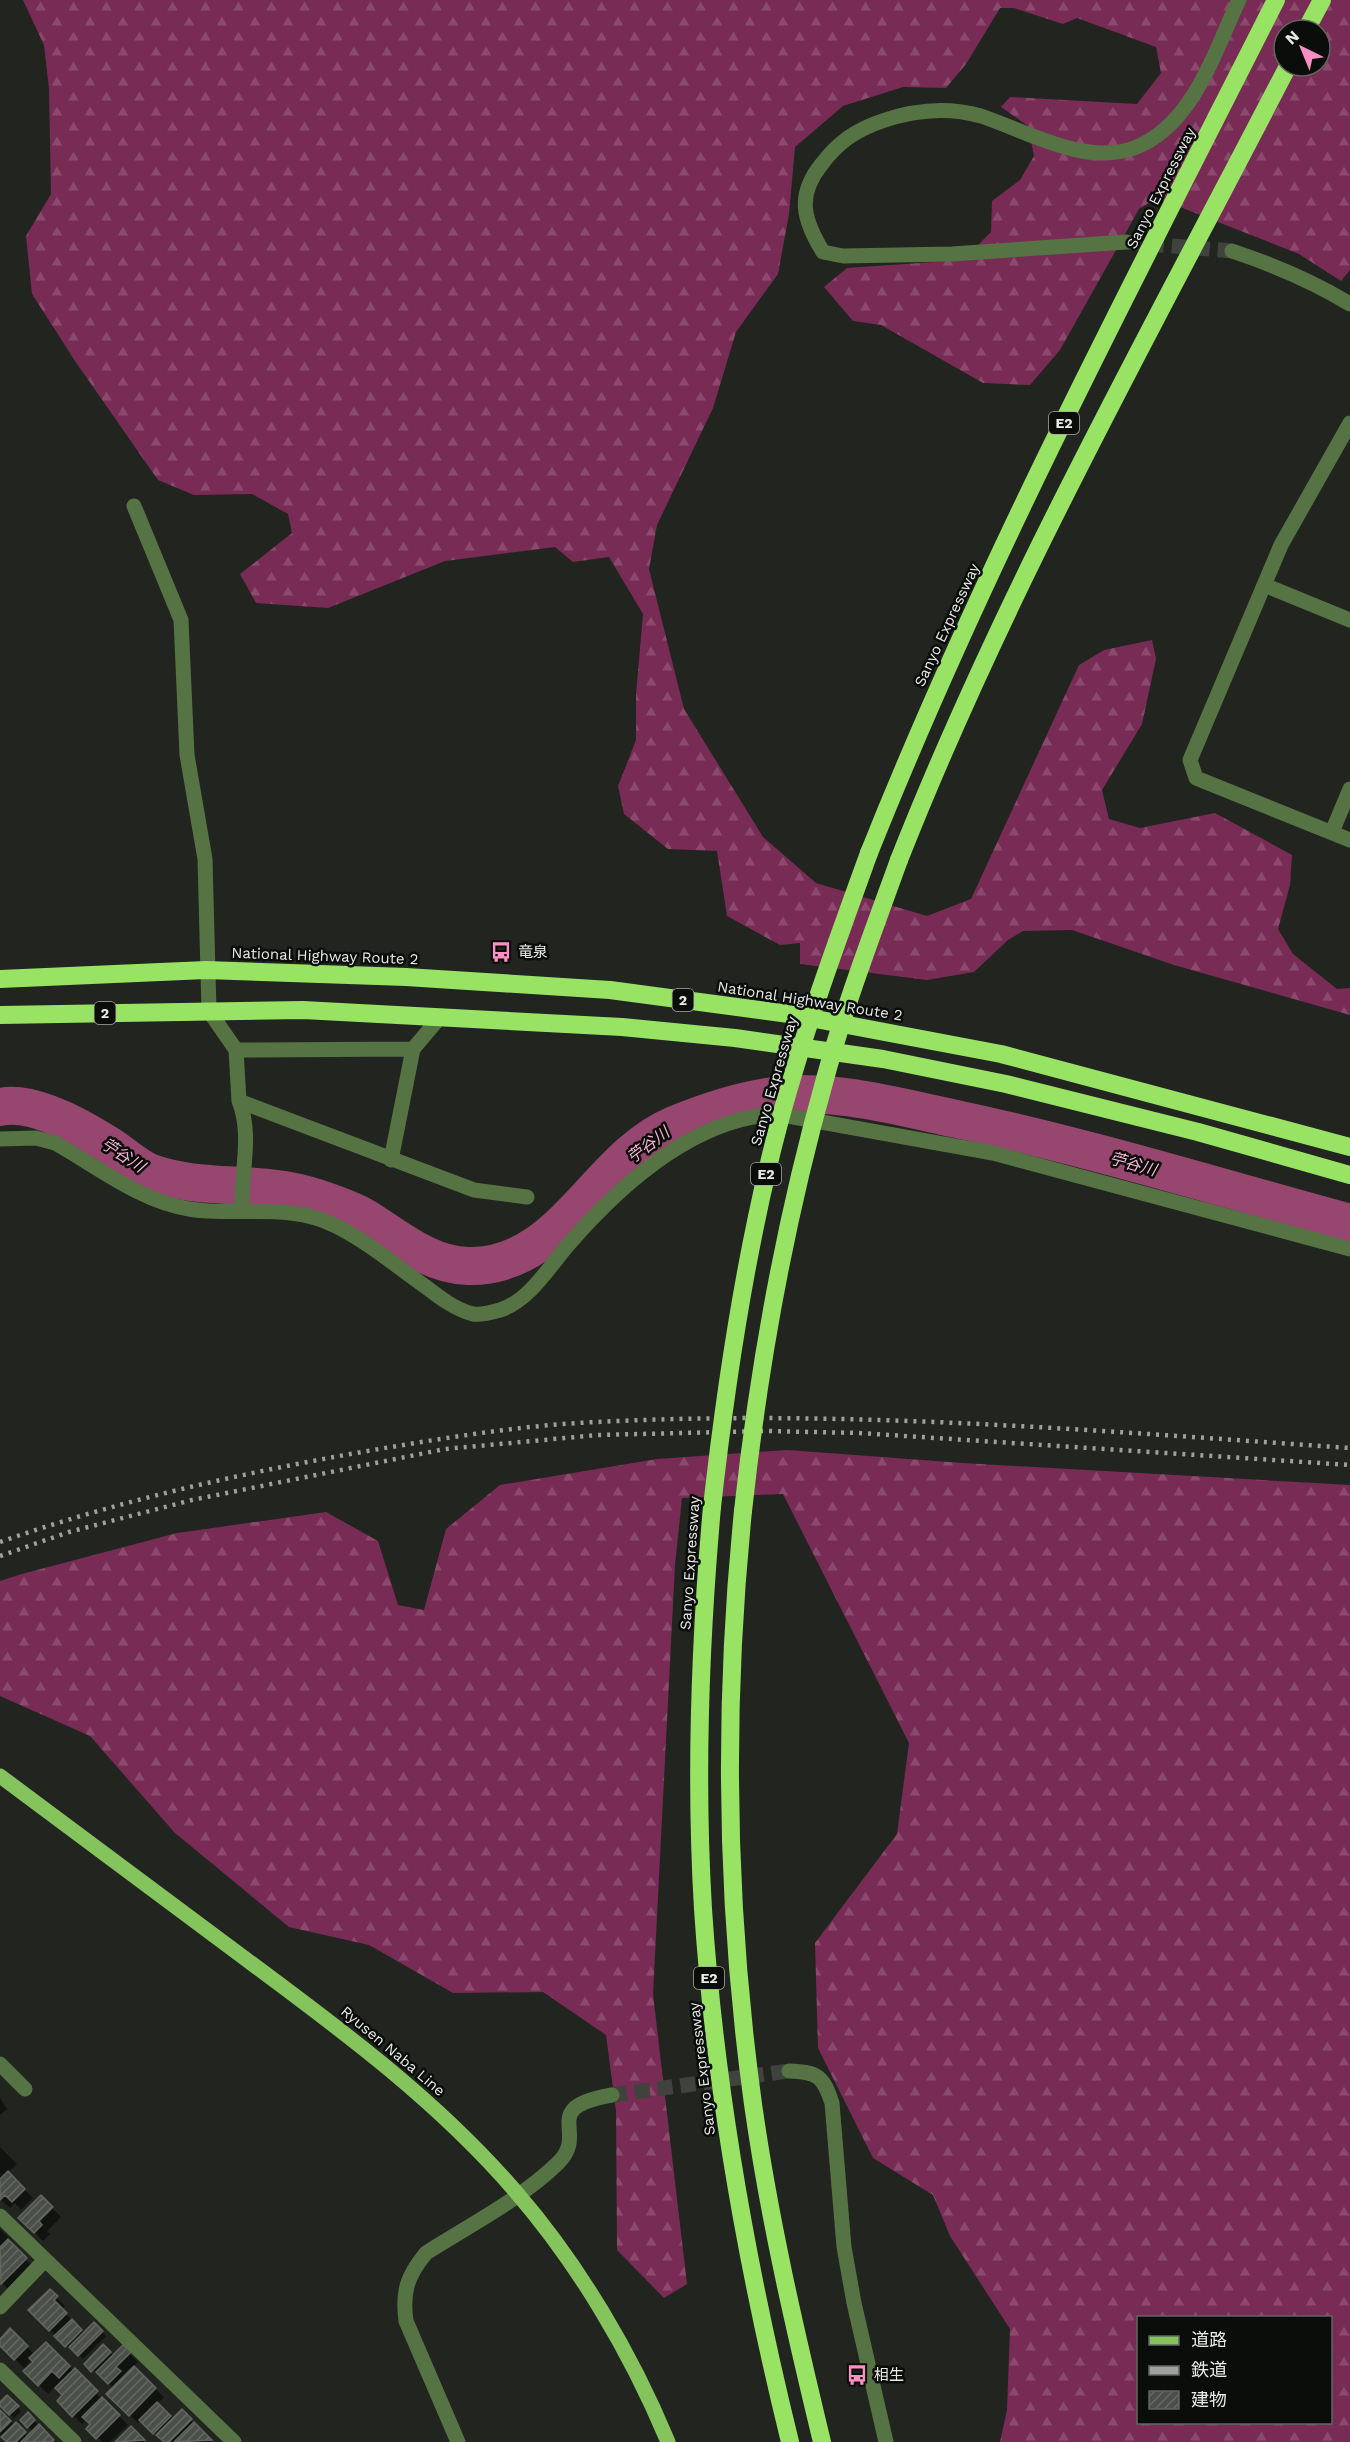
<svg xmlns="http://www.w3.org/2000/svg" width="1350" height="2442" font-family="'Work Sans','Noto Sans JP',sans-serif">
	<defs>
		<pattern id="forest-firs" width="22" height="20" patternUnits="userSpaceOnUse" patternTransform="scale(1.5)"><rect width="22" height="20" fill="#782b55"/><path d="M5 1l3.5 6h-7zM16 11l3.5 6h-7z" fill="#8b4a6d"/></pattern>
		<pattern id="building-hatch" width="6" height="6" patternUnits="userSpaceOnUse" patternTransform="scale(1.5)"><rect width="6" height="6" fill="#4b4f49"/><path d="M-1 1l2-2M0 6l6-6M5 7l2-2" fill="none" stroke="#656863"/></pattern>
	</defs>
	<rect width="100%" height="100%" fill="#21241f"/>
	<path fill="url(#forest-firs)" fill-rule="evenodd" d="M23,0H1350V270L1341,281L1299,254L1157,198L1139,209L1060,350L1030,385L983,383L881,325L853,321L824,287L847,268L963,260L991,232L992,201L1020,180L1034,156L1028,126L1001,107L1010,97L1137,104L1161,73L1156,47L1077,18L1063,24L1014,8H1000L966,64L946,88L903,87L843,106L795,147L789,214L778,274L736,332L713,408L657,525L649,569L684,709L763,837L816,883L927,916L971,899L1079,665L1104,650L1152,640L1156,659L1142,724L1102,790L1109,819L1140,828L1215,813L1292,855L1290,885L1278,929L1293,954L1337,989L1350,988V1015L1174,965L1072,930L1023,931L1008,940L974,972L927,980L800,964V943L780,945L727,916L717,851L668,849L624,814L618,786L636,740V694L643,614L609,557L573,562L555,547L445,561L328,608L256,603L240,574L292,533L288,514L252,494L194,495L158,480L75,361L32,294L26,236L51,194L49,89L44,45ZM1284,30H1320V66H1284Z
		M787,1450L963,1463L1350,1485V2442H1000L1007,2410L1010,2329L950,2236L933,2195L873,2158L818,2048L815,1943L897,1834L909,1743L783,1494L682,1498L675,1565L653,1994L687,2284L664,2298L617,2250L616,2111L606,2035L543,1992L453,1993L369,1945L289,1927L175,1833L90,1736L0,1696V1581L22,1574L177,1533L326,1512L378,1541L398,1605L424,1610L446,1529L500,1485L657,1459ZM1138,2318H1330V2422H1138Z"/>
	<path fill="#0007" d="M0,2098L7,2109L0,2115Z
		M0,2147L17,2164L7,2173L33,2198L21,2210L15,2203L10,2208L0,2199Z
		M41,2197L61,2217L47,2231L50,2234L43,2241L21,2218Z
		M0,2229L13,2242L11,2245L34,2268L10,2291L0,2281Z
		M50,2291L65,2306L62,2310L84,2334L94,2324L106,2336L83,2359L72,2348L70,2349L30,2310Z
		M10,2330L35,2355L46,2344L128,2425L110,2442H102L88,2428L92,2424L87,2419L82,2424L59,2401L65,2395L62,2379L48,2394L25,2371L35,2362L32,2359L24,2368L0,2344Z
		M103,2346L114,2357L123,2347L138,2362L133,2367L164,2397L157,2404L173,2420L182,2411L211,2442H163L141,2420L138,2423L108,2394L114,2388L86,2364Z
		M7,2397L21,2411L14,2418L0,2404Z
		M0,2412L28,2437L33,2432L22,2420L28,2414L54,2442H9L0,2434Z
		M131,2428L145,2442H117Z"/>
	<g fill="none" stroke-linecap="round" stroke-linejoin="round">
		<path stroke="#96466f" stroke-width="38" d="M0,1107C31,1100 76,1125 102,1141C119,1150 134,1166 151,1173C204,1192 263,1179 317,1198C332,1203 350,1209 364,1217C397,1237 428,1265 468,1266C561,1269 597,1157 674,1125C713,1109 760,1094 802,1094C854,1094 909,1109 961,1120C1092,1148 1221,1188 1350,1223"/>
	</g>
	<path fill="url(#building-hatch)" stroke="#626660" stroke-width="1.5" d="M8,2171L25,2189L12,2202L5,2195L0,2200V2179Z
		M41,2195L53,2207L39,2221L42,2225L34,2233L18,2218Z
		M8,2239L27,2258L1,2284L0,2247Z
		M50,2289L58,2296L54,2300L67,2313L49,2331L28,2310Z
		M72,2319L82,2330L65,2347L54,2336Z
		M94,2322L103,2331L78,2356L69,2347Z
		M10,2328L28,2346L14,2360L0,2346V2339Z
		M46,2342L70,2366L59,2378L52,2371L38,2386L23,2371L33,2362L29,2358Z
		M103,2344L111,2352L91,2372L84,2364Z
		M123,2345L131,2352L116,2367L121,2371L108,2384L96,2372Z
		M134,2366L156,2388L129,2416L106,2394Z
		M75,2368L98,2391L72,2417L57,2401L62,2395L55,2388Z
		M7,2395L19,2406L9,2415L0,2406V2402Z
		M102,2397L120,2415L96,2439L86,2429L90,2424L82,2417Z
		M157,2402L171,2416L153,2434L139,2420Z
		M182,2409L192,2419L169,2442H164L156,2435Z
		M0,2410L11,2421L0,2432Z
		M28,2412L35,2420L27,2428L20,2420Z
		M16,2422L26,2432L16,2442H7L1,2437Z
		M194,2422L212,2440L174,2442Z
		M39,2424L54,2440L52,2442H21Z
		M131,2426L145,2440L115,2442Z"/>
	<g fill="none" stroke-linecap="round" stroke-linejoin="round">
		<path stroke="#3f423d" stroke-width="15" stroke-dasharray="15 8" stroke-linecap="butt" d="M1126,242L1232,251
			M612,2095L789,2071"/>
		<path stroke="#557343" stroke-width="15" d="M1126,242L952,254L843,256L823,252C804,221 796,196 821,165C838,142 856,130 882,121C914,110 949,107 981,116C1026,131 1085,166 1134,148C1193,126 1214,52 1239,0
			M1232,251C1274,265 1312,281 1350,304
			M1350,423L1281,545L1190,760L1196,778L1350,840
			M134,506L181,620L187,755L205,859L209,1011L236,1050L413,1049L441,1016
			M1264,585L1350,620
			M1332,832L1350,789
			M236,1050L239,1101L474,1190L527,1197
			M239,1101C253,1136 240,1175 242,1211
			M0,1139L36,1138L55,1143C98,1167 140,1201 189,1209C238,1217 289,1202 336,1226C368,1242 396,1266 426,1287C439,1297 456,1310 473,1314C479,1315 493,1312 500,1310C529,1301 549,1267 568,1245C620,1185 694,1118 777,1114L993,1153L1350,1249
			M391,1160L413,1049
			M0,2064L25,2089
			M789,2071C818,2072 823,2076 832,2103L844,2247L854,2303L886,2442
			M0,2216L234,2442
			M0,2307L45,2260
			M0,2370L74,2442
			M458,2442L406,2321C402,2292 407,2276 426,2253C470,2225 521,2199 558,2163C590,2132 537,2108 612,2095"/>
		<path stroke="#85c35c" stroke-width="15" d="M0,1776C81,1837 162,1897 243,1957C340,2029 437,2100 516,2192C579,2265 631,2353 668,2442"/>
		<path stroke="#98e364" stroke-width="18" d="M1306,30L1322,0
			M869,853C986,560 1134,281 1276,0
			M899,860C1007,586 1153,328 1288,66
			M0,979L206,970L406,977L610,990L789,1014L1001,1054L1350,1147
			M0,1015L303,1010L622,1027L735,1038L883,1059L1006,1084L1198,1132L1350,1175
			M712,1507C700,1641 695,1776 703,1909C715,2090 747,2267 790,2442
			M743,1511C723,1708 726,1908 753,2104C769,2218 795,2330 822,2442"/>
		<path stroke="#9ea19d" stroke-width="4.5" stroke-dasharray="3 6" stroke-linecap="butt" d="M0,1542C123,1499 251,1471 379,1449C451,1437 524,1425 597,1422C848,1409 1100,1431 1350,1448
			M0,1556L69,1532L192,1500L445,1449L598,1435L767,1431L859,1433L1350,1465"/>
		<path stroke="#98e364" stroke-width="18" d="M712,1507C725,1391 742,1276 769,1163C794,1058 832,955 869,853
			M743,1511C759,1364 785,1221 825,1079C845,1005 873,932 899,860"/>
	</g>
	<defs>
		<g id="bus-bare" transform="scale(1.62)"><path d="M-5-6H5V4H4V6H2V4H-2V6H-4V4H-5ZM-3.5-4V0h7V-4ZM-3.5 1.2v1.5H-2V1.2ZM2 1.2v1.5H3.5V1.2Z" fill="#fb8fc4" stroke="#0b0d0b" stroke-width="2.5" paint-order="stroke"/></g>
	</defs>
	<g fill-rule="evenodd">
		<use href="#bus-bare" x="501" y="952"/>
		<use href="#bus-bare" x="857" y="2375"/>
	</g>
	<g text-anchor="middle" dominant-baseline="central" stroke-width="5" stroke-linejoin="round" paint-order="stroke">
		<g fill="#0b0d0b" stroke="#a6a8a5" stroke-width="1.5">
			<rect x="1049" y="412" width="30" height="22" rx="4.5"/>
			<rect x="672.5" y="989" width="21" height="22" rx="4.5"/>
			<rect x="94.5" y="1002" width="21" height="22" rx="4.5"/>
			<rect x="751" y="1163" width="30" height="22" rx="4.5"/>
			<rect x="694" y="1967" width="30" height="22" rx="4.5"/>
		</g>
		<g font-size="14" font-weight="bold" fill="#e8eae7">
			<text x="1064" y="423">E2</text>
			<text x="683" y="1000">2</text>
			<text x="105" y="1013">2</text>
			<text x="766" y="1174">E2</text>
			<text x="709" y="1978">E2</text>
		</g>
		<g font-size="15" fill="#e8eae7" stroke="#0b0d0b">
			<text transform="translate(1161 188) rotate(-63)">Sanyo Expressway</text>
			<text transform="translate(947 625) rotate(-65)">Sanyo Expressway</text>
			<text transform="translate(325 956) rotate(2)">National Highway Route 2</text>
			<text transform="translate(810 1001) rotate(9)">National Highway Route 2</text>
			<text transform="translate(774 1081) rotate(-74)">Sanyo Expressway</text>
			<text transform="translate(690 1563) rotate(-86)">Sanyo Expressway</text>
			<text transform="translate(393 2051) rotate(40)">Ryusen Naba Line</text>
			<text transform="translate(702 2069) rotate(-97)">Sanyo Expressway</text>
		</g>
		<g font-size="15" fill="#e8eae7" stroke="#0b0d0b" text-anchor="start">
			<text x="518" y="952">竜泉</text>
			<text x="874" y="2375">相生</text>
		</g>
		<g font-size="16" font-style="italic" fill="#f8b4d3" stroke="#0b0d0b">
			<text transform="translate(648 1145) rotate(-37)">苧谷川</text>
			<text transform="translate(123 1155) rotate(33)">苧谷川</text>
			<text transform="translate(1133 1164) rotate(15)">苧谷川</text>
		</g>
	</g>
	<rect x="1137" y="2316" width="195" height="108" fill="#0b0d0b" stroke="#636563" stroke-width="1.5"/>
	<rect x="1149" y="2336" width="30" height="9" fill="#85c35c" stroke="#636563" stroke-width="1.5"/>
	<text x="1191" y="2346" font-size="18" fill="#e8eae7">道路</text>
	<rect x="1149" y="2366" width="30" height="9" fill="#9ea19d" stroke="#636563" stroke-width="1.5"/>
	<text x="1191" y="2376" font-size="18" fill="#e8eae7">鉄道</text>
	<rect x="1149" y="2391" width="30" height="18" fill="url(#building-hatch)" stroke="#636563" stroke-width="1.5"/>
	<text x="1191" y="2406" font-size="18" fill="#e8eae7">建物</text>
	<g transform="translate(1302 48) rotate(317)"><circle r="28" fill="#0b0d0b" stroke="#636563" stroke-width="1.5"/>
	<path d="M0-4.5L10 22L0 15L-10 22Z" fill="#fb8fc4"/>
	<text y="-9" font-size="16" font-weight="bold" text-anchor="middle" fill="#e8eae7">N</text>
	</g>
</svg>
